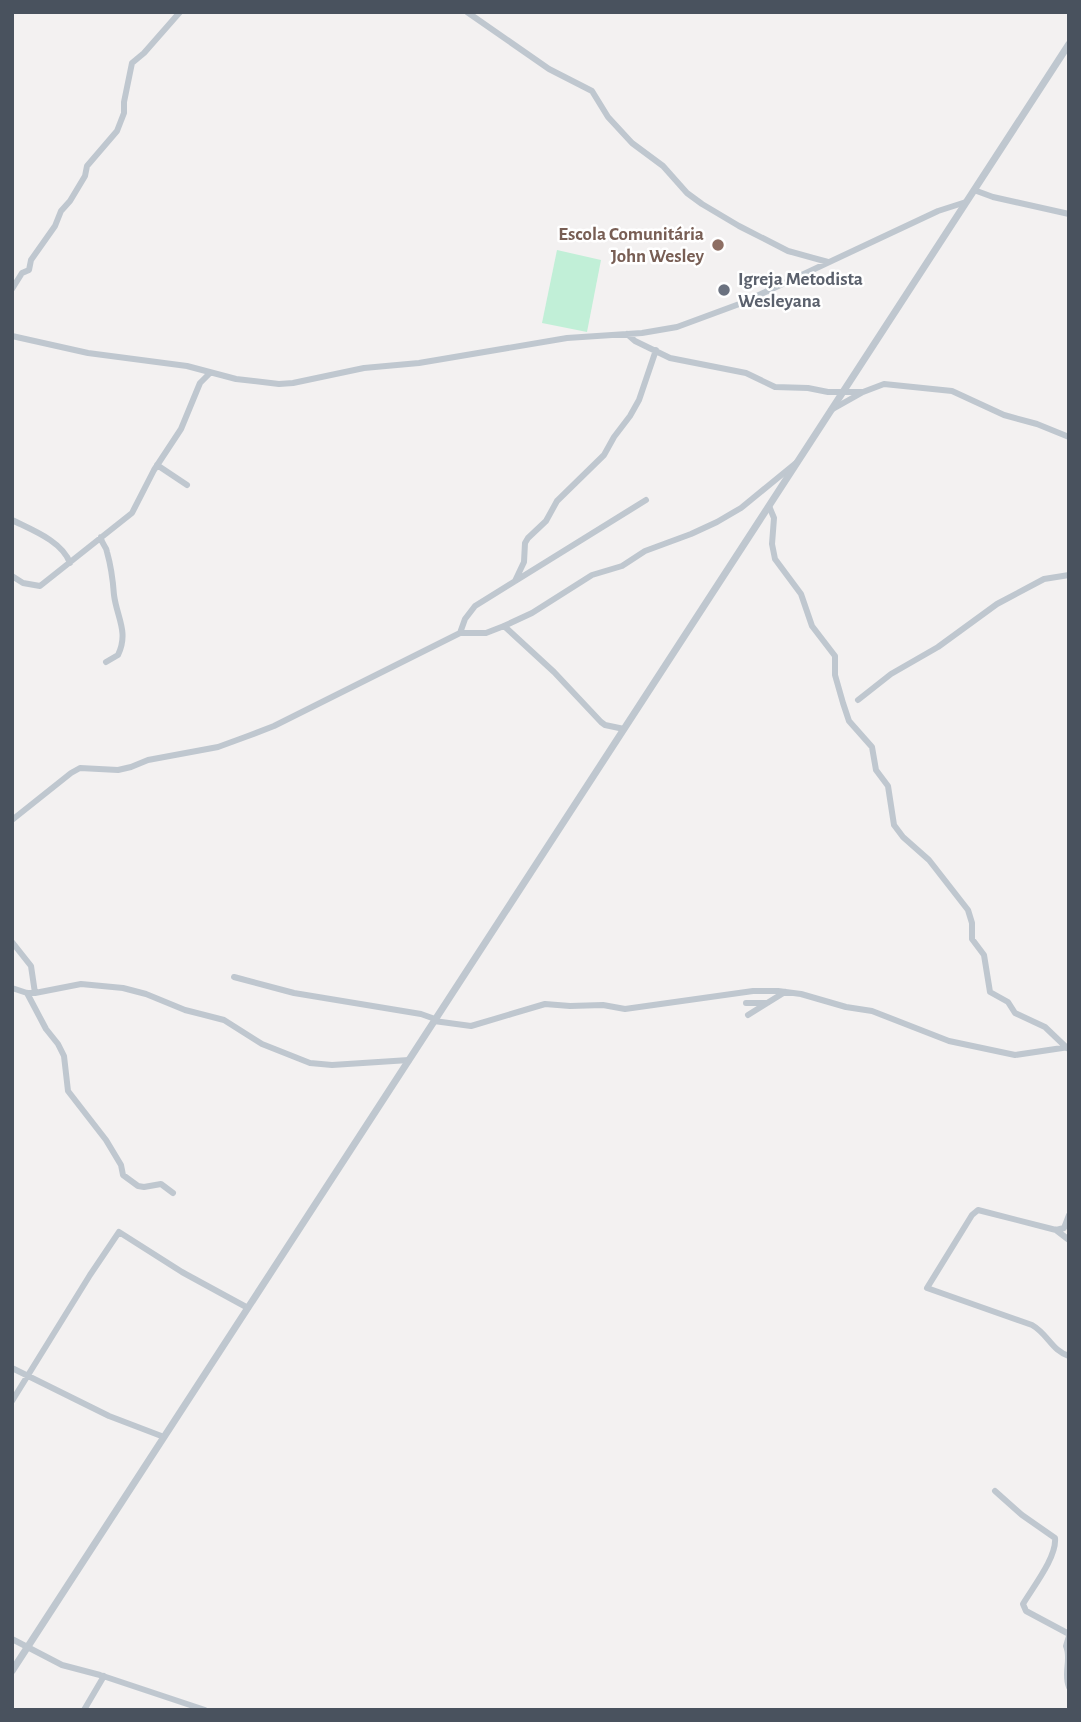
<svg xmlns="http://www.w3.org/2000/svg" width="1081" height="1722" font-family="'Alegreya Sans',sans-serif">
	<rect width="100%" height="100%" fill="#f3f1f1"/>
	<path fill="#c1efd7" d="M557,250L601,260L587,332L542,323Z"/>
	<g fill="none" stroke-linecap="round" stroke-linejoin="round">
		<path stroke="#bfc7cf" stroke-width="6" d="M467,12L549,69L592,91L608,117L632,143L663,166L687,193L702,204L739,226L788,251L828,262
			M974,190L993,197L1069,214
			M12,289L22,273L29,270L31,260L55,226L61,211L70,201L85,176L87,166L117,131L124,113V102L132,63L144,53L180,12
			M627,334L635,341L670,358L746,373L775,387L808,388L828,392H863
			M12,336L88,353L187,366L236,379L279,384L293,383L364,368L419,363L567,338L642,333L677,327L742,303L938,211L966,202
			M831,410L863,392L884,384L952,391L1004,415L1037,424L1069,437
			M157,465L187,485
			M769,506L774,518L772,544L775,559L801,594L812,626L835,656V675L843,703L849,721L872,747L876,770L888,786L894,825L903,837L929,860L968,910L972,923V939L984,955L990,992L1008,1002L1015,1013L1045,1027L1067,1048
			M12,520C32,530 62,541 70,563
			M101,537C101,544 106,545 107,552C111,566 113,581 114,595C117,618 129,632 118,655L106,662
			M12,576L23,583L40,586L132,513L154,470L181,429L200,383L210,373
			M515,581L524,562L525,543L528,538L546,521L557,501L604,455L614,437L630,416L639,400L656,350
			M504,626L554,672L601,722L605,725L624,729
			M460,633L465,619L475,606L646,500
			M858,700L891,674L938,647L997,604L1044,579L1069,575
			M12,820L71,773L80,768L118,770L131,767L148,760L218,747L248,736L274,726L460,633H486L504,626L532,613L592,575L622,566L645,551L691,534L717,522L741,508L796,463
			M12,942L31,966L35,993
			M234,977L294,993L421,1014L435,1019
			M12,988L27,993H35L81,984L123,988L146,994L185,1010L224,1020L262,1044L310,1063L332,1065L409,1060
			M27,993L46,1029L58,1044L64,1056L68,1091L106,1140L121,1165L123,1175L138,1186L144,1187L161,1184L173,1193
			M746,1003H767
			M748,1015L785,992
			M434,1021L471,1026L545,1004L570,1006L603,1005L625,1009L753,991H778L801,994L846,1007L872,1011L949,1041L1015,1055L1069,1047
			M1069,1215L1064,1228L1056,1230L978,1210L972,1215L927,1288L1032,1325C1048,1334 1052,1351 1069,1356
			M1056,1230L1069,1240
			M12,1368L109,1416L164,1437
			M12,1401L90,1275L119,1232L182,1272L248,1308
			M995,1491L1022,1515L1055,1538C1057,1557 1033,1587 1023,1604L1026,1611L1069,1634
			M1069,1636L1066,1646C1072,1659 1063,1673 1069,1687
			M12,1639L62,1665L100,1675L205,1710
			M84,1710L104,1676"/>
		<path stroke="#bfc7cf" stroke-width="7" d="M12,1671L1069,44"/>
	</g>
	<circle fill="#8d6e63" stroke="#fff" stroke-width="2.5" cx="718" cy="245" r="7"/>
	<circle fill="#6b7280" stroke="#fff" stroke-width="2.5" cx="724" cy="290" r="7"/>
	<g text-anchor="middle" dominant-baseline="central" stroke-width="5" stroke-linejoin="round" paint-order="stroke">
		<g font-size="19" font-weight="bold" fill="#785e54" stroke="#fff" text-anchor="end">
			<text x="704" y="234">Escola Comunitária<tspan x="704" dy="22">John Wesley</tspan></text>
		</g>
		<g font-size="19" font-weight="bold" fill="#5b616d" stroke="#fff" text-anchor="start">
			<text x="738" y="279">Igreja Metodista<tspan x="738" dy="22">Wesleyana</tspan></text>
		</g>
	</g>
	<rect width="1081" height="1722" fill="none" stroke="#49525e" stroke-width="28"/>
</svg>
